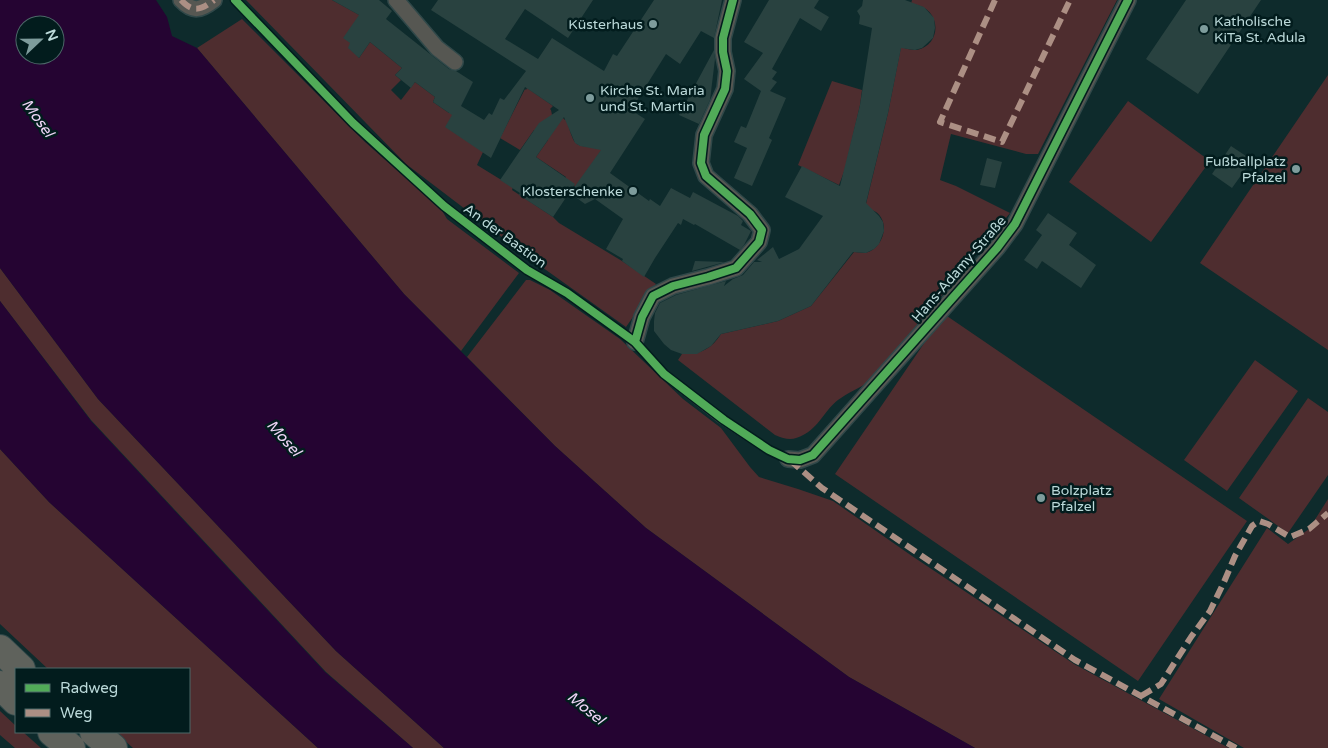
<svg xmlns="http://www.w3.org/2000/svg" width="1328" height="748" font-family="'Varela Round',sans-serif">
	<rect width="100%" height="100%" fill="#0e2b2c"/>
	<path fill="#4e2d2f" d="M246,0H332L361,16L350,43L359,58L370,42L402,68L395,75L401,80L391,90L401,100L415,82L435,97L433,102L449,113L452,110L483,152L477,165L513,187L512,190L553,217L559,223L622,261L656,284L626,327L532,260L406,164Z
		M912,0H1117L1038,154H1026L951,134L940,180L956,186L1010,213L874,377C864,387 852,390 841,398C826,407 821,425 805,434C793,441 787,440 775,435L678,360L682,354C699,355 712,349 721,334L778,321L811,306L854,252C857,252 862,253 865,253C883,249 891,223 876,212C873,210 869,209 865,208L888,113L901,47C906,49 912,50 917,50C943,45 942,6 911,4Z
		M242,19L365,142L441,209L447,219L519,273L461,351L404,294L197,48Z
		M1328,75V350L1200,263Z
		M832,81L862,90L860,105L845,169L839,185L798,165Z
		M527,88L553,106L550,109L551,110L552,115L563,118L565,120L566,119C569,126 570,133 573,139C579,152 597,144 607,142L576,187L565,179L566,177L536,157L548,140L534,130L520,150L500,138L525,89L526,90Z
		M1128,101L1210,161L1151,242L1069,182Z
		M0,268L98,399L336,651L444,748H413L326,672L91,420L0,301Z
		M526,280H530L550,290L620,339L683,399L721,428L750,467L759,477L798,489L833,501L912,556L1074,664L1229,748H975L849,677L646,528L555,446L467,357Z
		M944,314L1247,521L1138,681L835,474Z
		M1255,360L1298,391L1227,491L1184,460Z
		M1308,398L1328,412V475L1288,533L1239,498Z
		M0,449L49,502L318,748H133L115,732H189V669H48L0,624Z
		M1328,499V748H1244L1159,699L1267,528L1288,544L1309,529Z
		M0,711L16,726V732H23L41,748H15L0,735Z"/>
	<path fill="#250432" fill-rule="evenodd" d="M0,0H156L167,17L172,36L197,48L404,294L555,446L646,528L849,677L975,748H444L336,651L98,399L0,268ZM25,25H55V55H25Z
		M0,301L91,421L325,672L413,748H318L49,502L0,449Z"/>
	<path fill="#294240" d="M332,0H379L392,11L386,19L449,69L456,71L473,82L461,106L484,120L489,113L492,115L500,98L504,100L526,71L431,10L438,0H593L568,38L525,9L505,39L538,59L552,38L604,71L613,54L617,56L654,0H722L714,38L701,31L680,64L666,54L631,110L645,119L610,173L649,201L650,199L660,206L671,188L690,198L693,192L738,216L743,221L741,225L751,231L744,245L740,250L695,224L694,225L683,219L681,225L678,223L655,258L644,277L622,261L623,259L606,249L623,219L595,199L585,204L570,193L601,150L580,146L575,143L564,117L536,157L575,184L553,217L519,195L520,193L500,180L539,123L559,110L525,87L491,158L445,127L452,115L433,102L435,97L415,82L411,88L395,75L402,68L370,42L359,58L348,48L350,43L343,38L359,15Z
		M769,0H819L814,8L829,17L821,31L800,18L772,69L777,72L772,79L777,82L770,91L786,98L769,138L772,140L752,186L734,178L747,148L734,142L741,126L746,128L761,91L744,79L763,53L744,42Z
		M863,0H905L924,7L934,18L935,28L933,38L922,48L915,50L901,48L888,113L866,203L879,216L883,222L884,231L879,244L874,249L866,253L853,252L811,306L778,321L721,334L711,346L697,354H682L671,350L664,344L654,331V321L655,313L660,303L676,295L726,281L724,286L733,279L743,275L754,262H762L757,260L773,247L779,259L799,249L823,216L785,197L802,166L840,186L860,105L872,28L859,24L860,16L857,11L862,6Z
		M1186,0H1261L1198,94L1146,59Z
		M714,50L715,59L710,100L699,124L679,115Z
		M1231,146L1252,160L1232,188L1212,174Z
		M987,158L1002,162L995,188L980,185Z
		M1048,213L1077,233L1069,245L1096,265L1081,288L1042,261L1037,269L1024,260L1042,235L1036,230Z
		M695,261L725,262L692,271Z"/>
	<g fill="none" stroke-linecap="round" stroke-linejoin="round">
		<g stroke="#304849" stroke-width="10">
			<path id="lane" d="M235,0L353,123L444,206L527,270L567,293L635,342L664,374L720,418L769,450L788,459"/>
		</g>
		<g stroke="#304849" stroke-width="18">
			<path id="street" d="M181,0C193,13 201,10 214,0
				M396,0L437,48L455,62
				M635,342L642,317L653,296L673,286L708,277L736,268L759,242L762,230L750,214L706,176L701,163L704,135L725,89L727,71L723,52V38L733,0
				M788,459L800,460L813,455L997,248L1015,224L1128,0"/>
		</g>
		<g stroke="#304849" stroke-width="30">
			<path id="highway" d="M0,649L21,669
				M0,685L16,701
				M52,732L71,748
				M94,732L113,748"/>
		</g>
		<use href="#lane" stroke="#565752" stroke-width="8"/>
		<use href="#street" stroke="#565752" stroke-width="15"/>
		<use href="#highway" stroke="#5f625c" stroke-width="28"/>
		<path stroke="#ac8f84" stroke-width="6" stroke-dasharray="12 6" stroke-linecap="butt" d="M181,0C193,13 201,10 214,0
			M995,0L940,122L1002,142L1070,0
			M790,460L822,488L1075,660L1236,748
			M1141,696L1161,684L1191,637L1210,611L1224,582L1235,556L1252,526L1259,521L1268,524L1290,537L1309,529L1328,513"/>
		<g stroke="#021c1d" stroke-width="11">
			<path id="cycleway" d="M235,0L353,123L444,206L527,270L567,293L635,342L664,374L724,420L769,450L788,459L800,460L813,455L997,248L1015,224L1128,0
				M635,342L642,317L653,296L673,286L708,277L736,268L759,242L762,230L750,214L706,176L701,163L704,135L725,89L727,71L723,52V38L733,0"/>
		</g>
		<use href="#cycleway" stroke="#51ab58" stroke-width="8"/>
	</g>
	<g fill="#7e9c9c" stroke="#021c1d" stroke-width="2">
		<circle cx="653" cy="24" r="5"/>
		<circle cx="1204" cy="29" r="5"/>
		<circle cx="590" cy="98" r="5"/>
		<circle cx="1296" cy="169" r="5"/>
		<circle cx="633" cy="191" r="5"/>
		<circle cx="1041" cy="498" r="5"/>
	</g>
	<g text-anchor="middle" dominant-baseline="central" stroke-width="5" stroke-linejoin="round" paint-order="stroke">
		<g font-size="14" fill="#bbd9d9" stroke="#021c1d" text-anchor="start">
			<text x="1214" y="21">Katholische<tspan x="1214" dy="16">KiTa St. Adula</tspan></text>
			<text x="643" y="24" text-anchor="end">Küsterhaus</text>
			<text x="600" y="90">Kirche St. Maria<tspan x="600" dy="16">und St. Martin</tspan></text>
			<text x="1286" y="161" text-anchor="end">Fußballplatz<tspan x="1286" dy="16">Pfalzel</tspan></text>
			<text x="623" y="191" text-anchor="end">Klosterschenke</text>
			<text x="1051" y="490">Bolzplatz<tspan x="1051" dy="16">Pfalzel</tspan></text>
		</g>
		<g font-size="14" fill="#bbd9d9" stroke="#021c1d">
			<text transform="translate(505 236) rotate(36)">An der Bastion</text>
			<text transform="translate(959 269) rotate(-49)">Hans-Adamy-Straße</text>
		</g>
		<g font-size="15" font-style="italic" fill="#eed5f7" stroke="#021c1d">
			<text transform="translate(38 118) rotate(54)">Mosel</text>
			<text transform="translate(284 438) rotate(48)">Mosel</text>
			<text transform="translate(586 708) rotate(39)">Mosel</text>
		</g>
	</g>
	<rect x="15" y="668" width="175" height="65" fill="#021c1d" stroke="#4c6868"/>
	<rect x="25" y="684" width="25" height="8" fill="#51ab58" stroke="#4c6868"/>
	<text x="60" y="693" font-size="15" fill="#bbd9d9">Radweg</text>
	<rect x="25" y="709" width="25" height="8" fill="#ac8f84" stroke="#4c6868"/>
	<text x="60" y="718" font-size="15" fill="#bbd9d9">Weg</text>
	<g transform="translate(40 40) rotate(68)"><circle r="24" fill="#021c1d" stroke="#4c6868"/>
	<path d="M0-4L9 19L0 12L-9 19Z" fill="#7e9c9c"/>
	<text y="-8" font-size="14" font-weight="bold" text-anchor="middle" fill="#bbd9d9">N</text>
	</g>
</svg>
